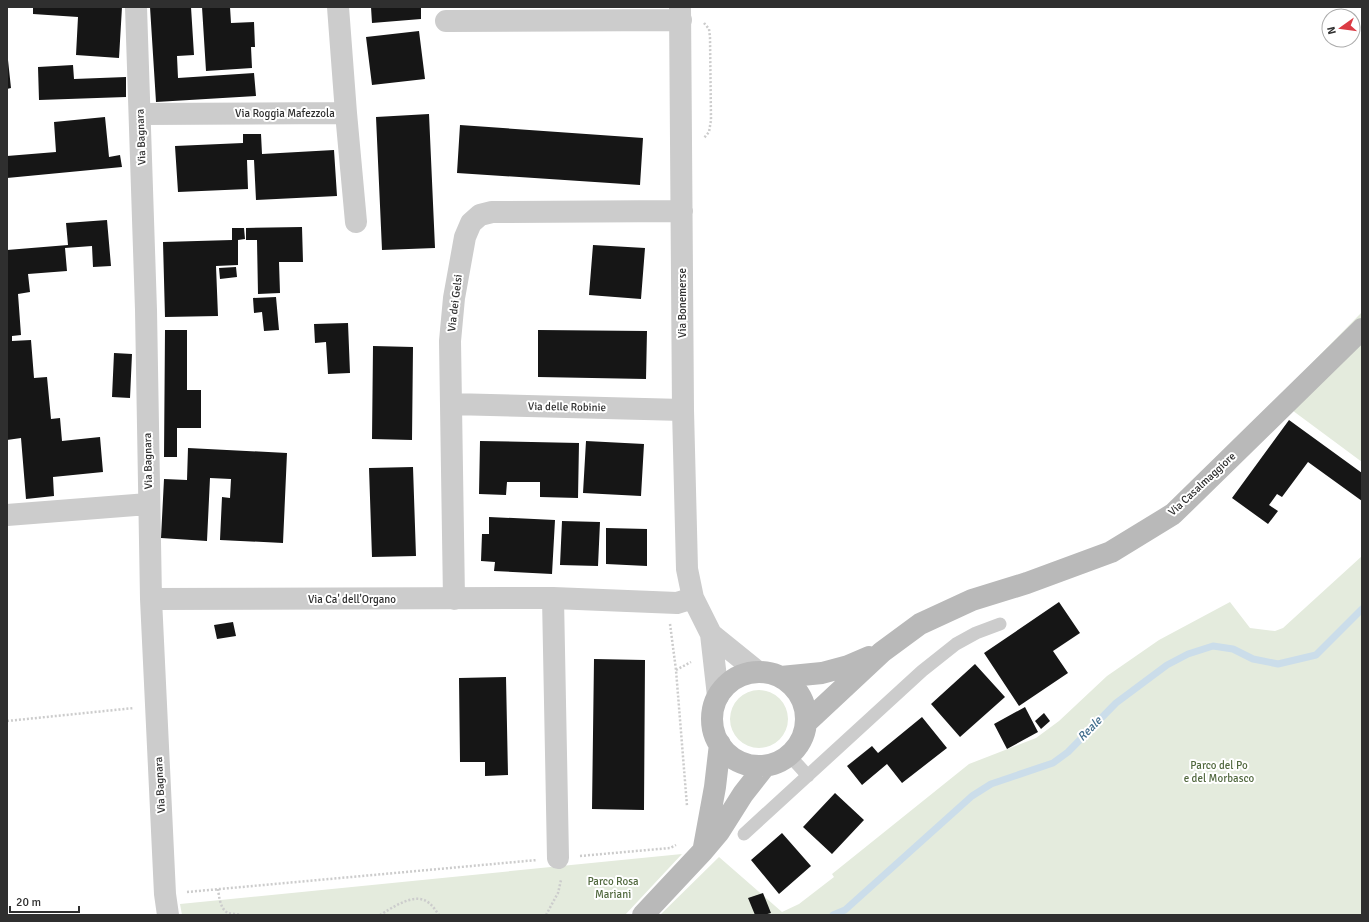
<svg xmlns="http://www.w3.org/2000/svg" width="1369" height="922" font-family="Signika,sans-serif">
	<rect width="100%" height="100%" fill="#fff"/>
	<path fill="#e4ebdd" d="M1362,312V462L1277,399Z
		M1362,556V915H660L719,857L782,912L799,904L834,877L832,874L969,764L1036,738L1059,721L1107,676L1159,640L1230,602L1250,628L1275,631L1283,628Z
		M730 719a29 29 0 1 1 58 0a29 29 0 1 1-58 0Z
		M682,854L625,915H182L180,904Z"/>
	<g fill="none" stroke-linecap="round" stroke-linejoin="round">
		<path stroke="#cbddea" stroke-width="7" d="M833,915L845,910L972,796L991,784L1053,763L1068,752L1116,703L1167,665L1188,654L1213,646L1233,649L1253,659L1278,664L1316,655L1362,609"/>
	</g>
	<path fill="#161616" d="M33,7H122L119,58L76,55L78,17L33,14Z
		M150,7H191L194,55L177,56L178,78L254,73L256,96L156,102Z
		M202,7H230L231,23L254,22L255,47H251L252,68L206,71Z
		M371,7H421V19L372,23Z
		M419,31L425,79L372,85L366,37Z
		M7,60H8L11,88L7,89Z
		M73,65L74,79L126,77V97L39,100L38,67Z
		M429,114L435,248L382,250L376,117Z
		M105,117L109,157L120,155L122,167L7,178V156L56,152L54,122Z
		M460,125L643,138L640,185L457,173Z
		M243,134H261L262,154L334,150L337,196L256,200L254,160H247L248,189L178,192L175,146L243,143Z
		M107,220L111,266L93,267L92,246L65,248L67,271L28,274L30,292L18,294L21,335L12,336V341L31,340L34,378L47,377L51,419L60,418L62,441L100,437L103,472L53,477L54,496L26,499L21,438L7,440V250L68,245L66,223Z
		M302,227L303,262H279L280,293L258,294L257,240H246V228Z
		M232,228H244L245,239L238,240V265L216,266L218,316L165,317L163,242L232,240Z
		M593,245L645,248L641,299L589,295Z
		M236,267L237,277L220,279L219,268Z
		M276,297L279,330L264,331L262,312L254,313L253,298Z
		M348,323L350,373L328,374L326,342L315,343L314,324Z
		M165,330H187V390H201V428H177V457H164Z
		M538,330L647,331L646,379L538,377Z
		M373,346L413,347L412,440L372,439Z
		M114,353L132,354L130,398L112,397Z
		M1289,420L1362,473V501L1308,462L1282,497L1277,494L1269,505L1278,511L1268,524L1232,498Z
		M480,441L579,443L578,498L540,497V482H507L506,495L479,494Z
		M586,441L644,444L641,496L583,493Z
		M188,448L287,453L283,543L220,540L222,497L230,498L231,479L210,478L207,541L161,538L164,479L187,480Z
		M413,467L416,556L372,557L369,468Z
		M489,517L555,520L552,574L494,571L495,562L481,561L482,534H489Z
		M562,521L600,522L598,566L560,565Z
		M606,528L647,529V566L606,564Z
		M1059,602L1080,633L1053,651L1068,673L1019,706L984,653Z
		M233,622L236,636L217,639L214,625Z
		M594,659L645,660L644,810L592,809Z
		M975,664L1005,697L960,737L931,704Z
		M506,677L508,775L485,776V762H460L459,678Z
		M1025,707L1038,732L1007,749L994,724Z
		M1044,713L1050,721L1041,729L1035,721Z
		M922,717L947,748L902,783L887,764L862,785L847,766L872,746L878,753Z
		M835,793L864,820L832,854L803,827Z
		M782,833L811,866L779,894L751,860Z
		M763,893L771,913L764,915H755L748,898Z"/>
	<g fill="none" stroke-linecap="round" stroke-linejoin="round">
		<path stroke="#ccc" stroke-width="2.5" stroke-dasharray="2 2" stroke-linecap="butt" d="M704,23L709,29L710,37L711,120L709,132L704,138
			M670,624L676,670L687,806
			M676,670L691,662
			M7,721L134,708
			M580,856L670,848L676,845
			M218,889C219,896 220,909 228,913C232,914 237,914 241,915
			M187,892L537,860
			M380,915C392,908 415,891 429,903C433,906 436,911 439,915
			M546,915L558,893L561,880"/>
		<path stroke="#ccc" stroke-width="13" d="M789,755L808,776
			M744,834L922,671L956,644L976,633L1000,624"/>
		<path stroke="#ccc" stroke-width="22" d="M136,7L146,310L151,599L165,894L168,915
			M680,7L683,410L687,569L693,598
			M446,21L681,20
			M346,113L356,222
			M140,114L346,113L338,7
			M451,404L683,410
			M7,515L148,504
			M553,598L558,858
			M151,599L553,598L677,603L693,598L711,634L718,696
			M454,599L450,341L454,298L465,237L471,223L480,215L492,212L682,211
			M711,634L758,672"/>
		<path stroke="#b9b9b9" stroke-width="22" d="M712 719a47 47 0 1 1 94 0a47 47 0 1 1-94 0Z
			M781,677L822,673L848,666L869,657
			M807,722L882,652L920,624L972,600L1027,583L1111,552L1173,514L1362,329
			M704,847L715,787L720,744
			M643,915L703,851L719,832L743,794L765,766"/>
	</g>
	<g text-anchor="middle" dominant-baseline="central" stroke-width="4" stroke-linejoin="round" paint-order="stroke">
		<g font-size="11" fill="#2f2f2f" stroke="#fff">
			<text x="285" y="113">Via Roggia Mafezzola</text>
			<text transform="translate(141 137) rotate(-92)">Via Bagnara</text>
			<text transform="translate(455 303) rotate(-83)">Via dei Gelsi</text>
			<text transform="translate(682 303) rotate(-90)">Via Bonemerse</text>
			<text transform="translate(567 407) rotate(1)">Via delle Robinie</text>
			<text transform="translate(148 461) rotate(-91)">Via Bagnara</text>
			<text transform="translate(1202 484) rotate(-43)">Via Casalmaggiore</text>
			<text x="352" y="599">Via Ca' dell'Organo</text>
			<text transform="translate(160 785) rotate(-93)">Via Bagnara</text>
		</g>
		<g font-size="11" fill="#51683e" stroke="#fff">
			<text x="1219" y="765">Parco del Po<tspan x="1219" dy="13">e del Morbasco</tspan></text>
			<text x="613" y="881">Parco Rosa<tspan x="613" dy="13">Mariani</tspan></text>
		</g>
		<g font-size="12" font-style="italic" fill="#416d8c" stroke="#fff">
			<text transform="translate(1090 729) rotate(-46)">Reale</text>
		</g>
	</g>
	<rect width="1369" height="922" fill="none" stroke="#2f2f2f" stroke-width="16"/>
	<g transform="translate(1341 28) rotate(256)"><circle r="19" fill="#ffffff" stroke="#acacac"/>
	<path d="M0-3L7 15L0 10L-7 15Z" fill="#db3b44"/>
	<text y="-6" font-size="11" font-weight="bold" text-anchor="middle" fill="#2f2f2f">N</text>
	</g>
	<path d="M10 906v6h69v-6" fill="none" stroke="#2f2f2f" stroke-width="2"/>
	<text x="16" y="906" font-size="12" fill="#2f2f2f" stroke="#ffffff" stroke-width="3" paint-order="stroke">20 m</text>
</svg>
